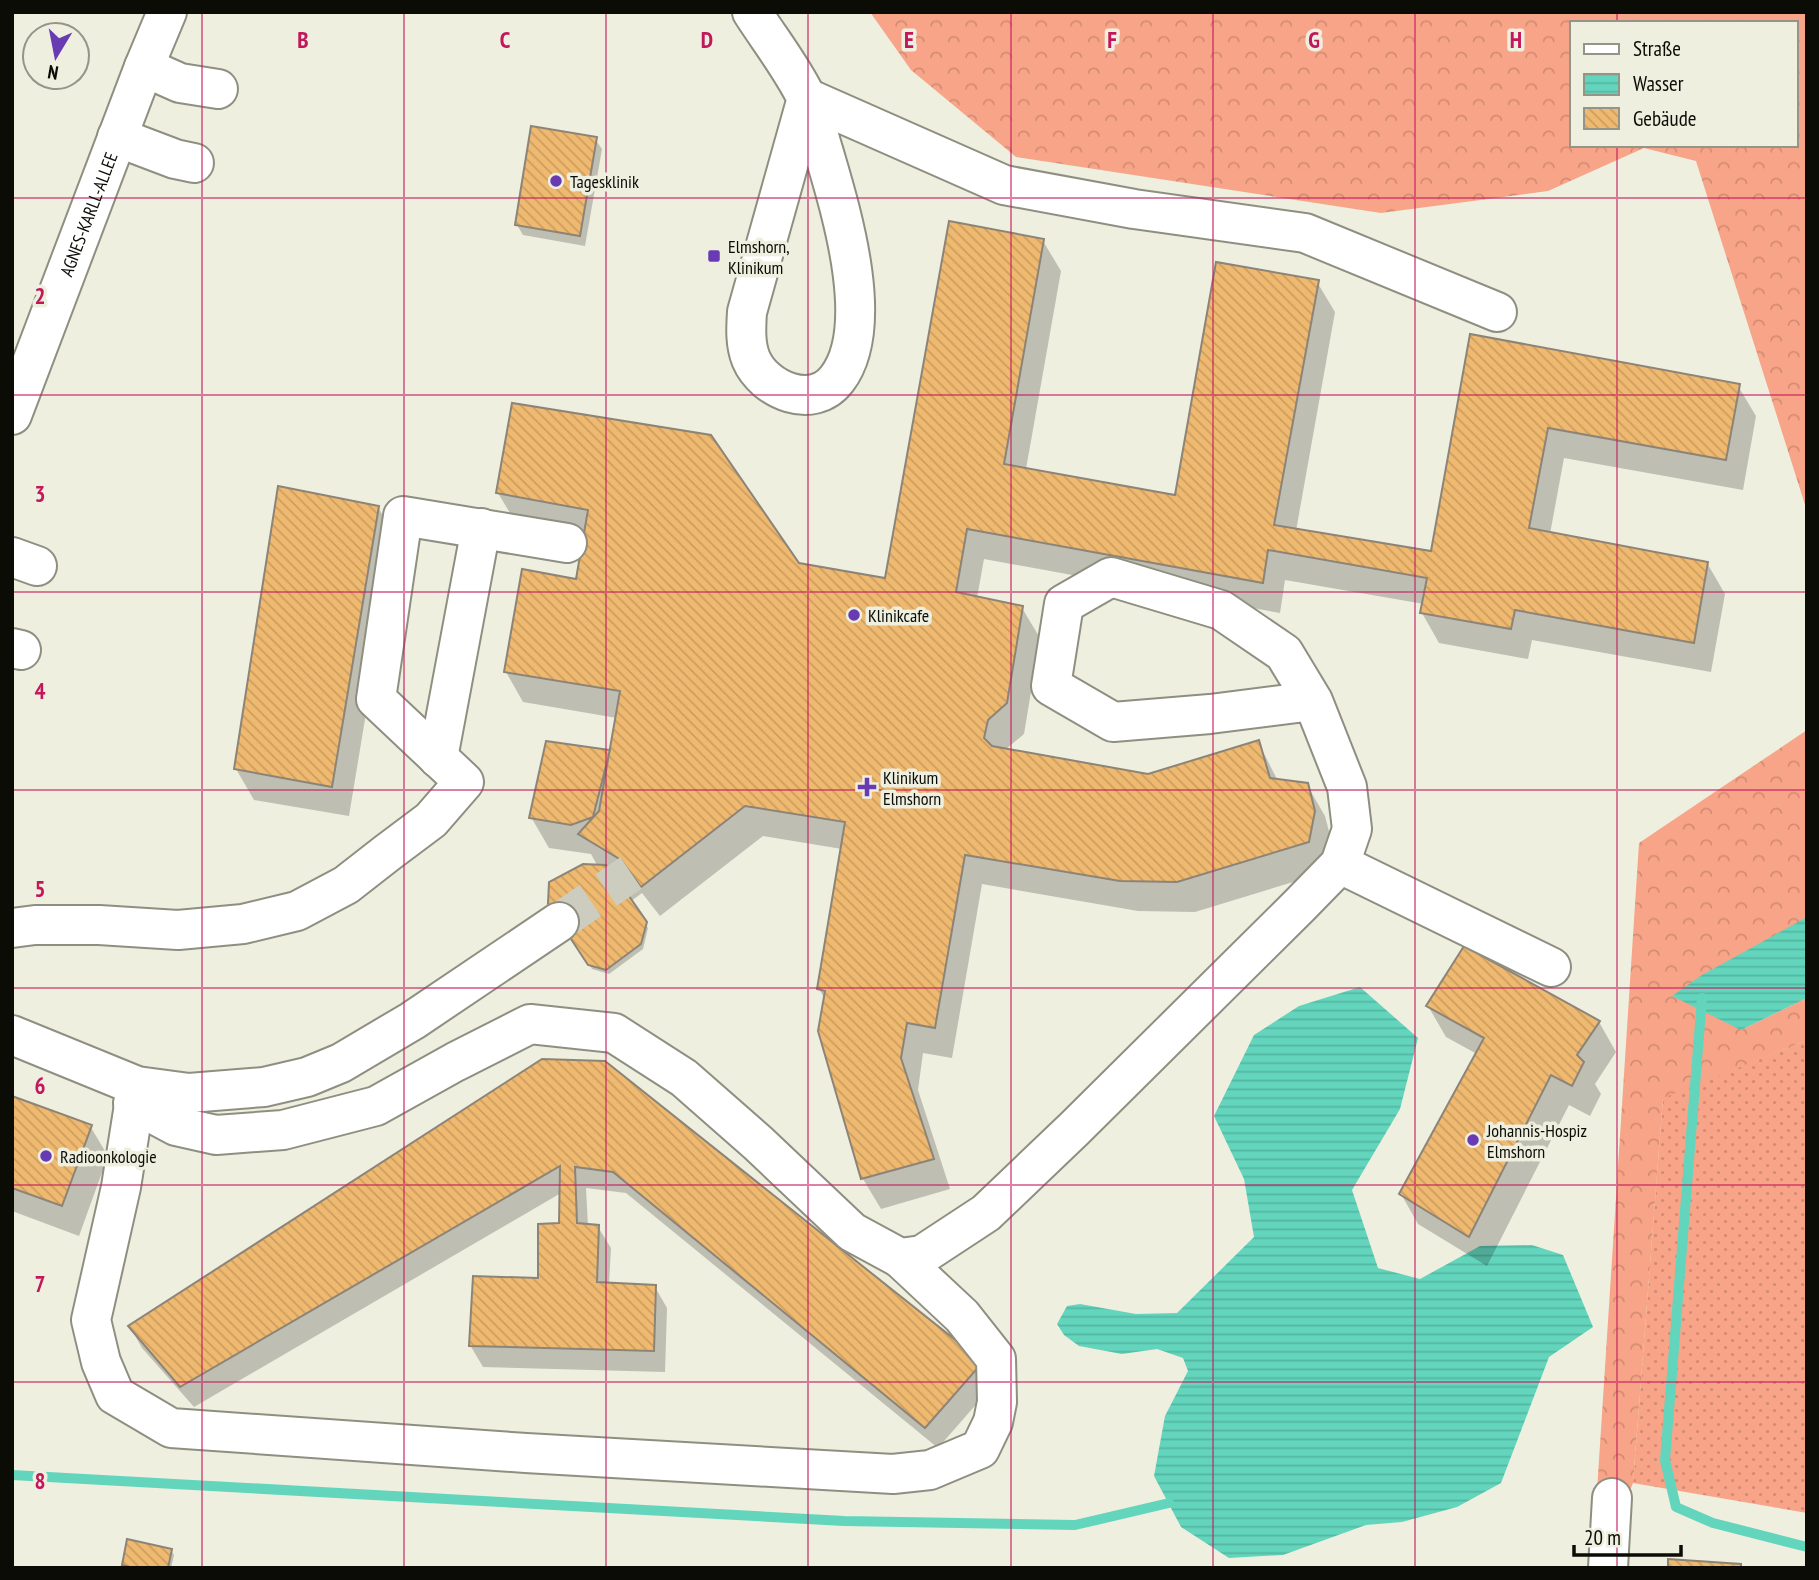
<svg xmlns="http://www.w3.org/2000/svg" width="1819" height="1580" font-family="'PT Sans Narrow',sans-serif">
	<defs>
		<pattern id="grass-dots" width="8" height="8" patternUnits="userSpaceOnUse" patternTransform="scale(1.75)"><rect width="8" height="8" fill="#f8a488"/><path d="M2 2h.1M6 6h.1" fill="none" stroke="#d38c74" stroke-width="1.8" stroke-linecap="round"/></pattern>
		<pattern id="forest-crowns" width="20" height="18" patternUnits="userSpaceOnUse" patternTransform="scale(1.75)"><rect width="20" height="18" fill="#f8a488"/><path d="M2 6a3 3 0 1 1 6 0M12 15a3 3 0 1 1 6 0" fill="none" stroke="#d38c74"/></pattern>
		<pattern id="water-rules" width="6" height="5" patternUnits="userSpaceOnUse" patternTransform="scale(1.75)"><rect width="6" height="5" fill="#63d5bd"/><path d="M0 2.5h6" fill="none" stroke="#55b6a1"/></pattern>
		<pattern id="building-back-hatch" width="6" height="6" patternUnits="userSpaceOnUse" patternTransform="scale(1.75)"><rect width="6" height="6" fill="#efb970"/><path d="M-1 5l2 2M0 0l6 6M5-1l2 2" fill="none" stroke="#cc9e60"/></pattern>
	</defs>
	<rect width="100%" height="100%" fill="#eeefdf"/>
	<path fill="url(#grass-dots)" d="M1807,1040V1513L1633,1483L1663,1097Z"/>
	<path fill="url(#forest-crowns)" fill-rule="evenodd" d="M870,12H1807V511L1696,161L1644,148L1548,191L1381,213L1016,157L911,70ZM1572,23H1796V145H1572Z
		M1807,730V919L1741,1030L1807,998V1040L1663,1098L1633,1483L1599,1568H1592L1639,843Z"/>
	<path fill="url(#water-rules)" d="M1807,917V998L1741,1030L1672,996L1702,975Z
		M1360,987L1418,1038L1400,1109L1352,1190L1378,1268L1420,1279L1480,1246L1532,1245L1563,1255L1593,1327L1549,1357L1501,1483L1457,1507L1402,1522L1366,1525L1283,1555L1229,1558L1181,1527L1154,1476L1165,1416L1188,1371L1183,1358L1157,1349L1122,1354L1079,1346L1064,1335L1057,1324L1067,1306L1080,1304L1136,1314L1177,1313L1254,1237L1244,1179L1214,1116L1254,1035L1299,1006Z"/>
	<path fill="#0003" d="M595,139L602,149L585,246L523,235L517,225Z
		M1043,241L1061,271L1026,469L1176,497L1317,282L1335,312L1296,531L1432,553L1472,336L1738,386L1756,416L1743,490L1564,458L1550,534L1707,563L1725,594L1711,672L1532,640L1528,659L1439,643L1422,613L1424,604L1285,580L1280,613L984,559L977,598L1022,608L1040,638L1024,734L1005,750L1148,776L1258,742L1278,781L1307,785L1325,816L1332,843L1326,872L1195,912L1138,911L982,884L952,1058L923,1053L918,1090L950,1189L881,1209L863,1179L820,1031L825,999L819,989L842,849L763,836L660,916L642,893L630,902L648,928L643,949L609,974L592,969L553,910L598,867L591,854L549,848L531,817L611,752L617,718L523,702L506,672L577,581L585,536L516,523L498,493L514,405L798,565L886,580Z
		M378,507L395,538L349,816L254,800L236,769Z
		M1428,1006L1599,1022L1616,1052L1595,1084L1601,1094L1590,1116L1569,1105L1487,1266L1418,1224L1401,1194L1477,1054L1446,1037Z
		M543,1061L982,1363L994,1384L938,1448L626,1193L586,1188L588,1226L598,1227L611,1248L609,1284L655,1287L667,1308L665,1372L483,1367L470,1345L540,1280L561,1225V1193L194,1407L142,1348L130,1327Z
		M12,1098L90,1126L108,1156L79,1236L12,1211Z
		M171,1550L174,1555L171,1568H125L124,1565Z"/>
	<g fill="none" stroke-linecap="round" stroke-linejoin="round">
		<path stroke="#63d5bd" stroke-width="10" d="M1702,998L1665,1460L1676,1507L1713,1523L1807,1547
			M12,1475L844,1521L1075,1525L1169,1503"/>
	</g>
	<path fill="url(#building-back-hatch)" stroke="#8d8478" stroke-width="2" d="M531,126L597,137L580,236L515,225Z
		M949,221L1044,239L1004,464L1175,495L1216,262L1319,280L1274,525L1431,551L1470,334L1740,384L1726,460L1548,428L1529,528L1708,562L1694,643L1515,610L1511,629L1420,613L1427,578L1268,550L1263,583L967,529L956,592L1023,606L1007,703L988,720L984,738L992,746L1148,774L1259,740L1270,778L1308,783L1315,811L1309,842L1177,882L1120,881L965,855L935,1028L907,1023L901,1058L934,1159L861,1179L818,1031L825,991L817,989L845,822L745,806L641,887L621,860L578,834L599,811L620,691L504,672L522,569L576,579L588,510L496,493L512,403L711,435L799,563L885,578Z
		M278,486L379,506L332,787L234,769Z
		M546,741L610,750L593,817L571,825L529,818Z
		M621,860L641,887L629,896L647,922L641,944L606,970L588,965L548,904L549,882L583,864L606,865L609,870Z
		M1464,946L1600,1021L1577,1055L1584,1062L1572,1086L1551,1075L1469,1237L1399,1194L1484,1038L1426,1006Z
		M542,1059L605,1061L983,1362L925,1428L613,1172L575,1167L577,1223L599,1225L597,1282L656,1285L654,1351L469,1346L473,1276L538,1278V1224L559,1223L560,1166L180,1387L128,1326Z
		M12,1096L92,1125L62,1206L12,1188Z
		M127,1539L172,1549L168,1568H134L122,1565Z
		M1668,1559L1741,1564V1568H1668Z"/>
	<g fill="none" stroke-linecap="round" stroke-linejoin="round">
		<path stroke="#cccdbf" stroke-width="38" stroke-dasharray="38 19" stroke-linecap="butt" d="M559,922L631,873"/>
		<g stroke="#8f8f81" stroke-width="42">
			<g id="minor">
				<path d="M752,12C770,40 792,68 806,97C815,114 818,135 824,153C841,211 877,327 837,379C813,411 764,390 751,359C745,344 746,328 747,312L807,98"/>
				<path d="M144,67L180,83L218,89"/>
				<path d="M807,98L1004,185L1134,209L1305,233L1497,312"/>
				<path d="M117,137L175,159L194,163"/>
				<path id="s1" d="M12,415L144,67L167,12"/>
				<path d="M12,557L37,566"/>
				<path d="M12,648L21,650"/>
				<path d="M438,758L481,528"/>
				<path d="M1340,864L1551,967"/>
				<path d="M12,928L35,925H99L178,930L243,924L297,911L346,885L387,853L431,820L464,782L376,699L403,516L567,543"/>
				<path d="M12,1035L137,1086L189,1093L264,1087L307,1077L341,1063L412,1021L559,922"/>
				<path d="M137,1086L121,1187L91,1320L101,1362L115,1395L171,1428L526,1453L893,1474L930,1470L980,1449L993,1422L997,1402L996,1359L962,1316L900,1258"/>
				<path d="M133,1103L176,1126L216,1135L283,1130L376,1106L455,1062L530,1024L614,1033L684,1078L758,1143L852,1232L900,1258L922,1255L986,1213L1074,1129L1299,906L1340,864L1352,829L1347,787L1313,701L1284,653L1221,610L1111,577L1064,604L1051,686L1113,722L1210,714L1313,701"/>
				<path d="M1608,1568L1612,1498"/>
			</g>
		</g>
		<use href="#minor" stroke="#fff" stroke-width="38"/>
	</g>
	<path fill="none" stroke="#c2185b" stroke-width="2" stroke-opacity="0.55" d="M202,12V1568M404,12V1568M606,12V1568M808,12V1568M1011,12V1568M1213,12V1568M1415,12V1568M1617,12V23M1617,145V1568M12,198H1807M12,395H1807M12,592H1807M12,790H1807M12,988H1807M12,1185H1807M12,1382H1807"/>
	<g fill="#683bb3" stroke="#eeefdf" stroke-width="2.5">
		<circle cx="556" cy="181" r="7"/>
		<rect x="707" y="249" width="14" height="14" rx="3.5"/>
		<circle cx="854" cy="615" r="7"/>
		<path d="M863.5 776.5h7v7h7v7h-7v7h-7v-7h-7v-7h7z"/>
		<circle cx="1473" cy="1140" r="7"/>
		<circle cx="46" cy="1156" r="7"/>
	</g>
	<g text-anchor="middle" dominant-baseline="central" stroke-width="7" stroke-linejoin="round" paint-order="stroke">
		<g font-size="18" fill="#0c0c07" stroke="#eeefdf" text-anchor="start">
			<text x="570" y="181">Tagesklinik</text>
			<text x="728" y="246">Elmshorn,<tspan x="728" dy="21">Klinikum</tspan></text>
			<text x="868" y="615">Klinikcafe</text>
			<text x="883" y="777">Klinikum<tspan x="883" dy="21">Elmshorn</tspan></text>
			<text x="1487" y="1130">Johannis-Hospiz<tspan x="1487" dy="21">Elmshorn</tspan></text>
			<text x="60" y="1156">Radioonkologie</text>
		</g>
		<g font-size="18" fill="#0c0c07" stroke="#eeefdf">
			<text stroke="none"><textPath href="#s1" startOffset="215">AGNES-KARLL-ALLEE</textPath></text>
		</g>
	</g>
	<g font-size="23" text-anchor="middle" font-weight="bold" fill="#c2185b" stroke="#eeefdf" stroke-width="7" stroke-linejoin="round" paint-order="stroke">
		<text x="303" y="48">B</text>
		<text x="505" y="48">C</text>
		<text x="707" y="48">D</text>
		<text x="909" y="48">E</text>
		<text x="1112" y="48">F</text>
		<text x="1314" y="48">G</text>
		<text x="1516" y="48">H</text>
		<text x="40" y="304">2</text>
		<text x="40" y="502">3</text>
		<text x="40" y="699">4</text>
		<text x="40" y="897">5</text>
		<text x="40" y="1094">6</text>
		<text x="40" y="1292">7</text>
		<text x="40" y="1489">8</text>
	</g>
	<rect width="1819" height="1580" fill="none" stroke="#0c0c07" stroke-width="28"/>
	<rect x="1570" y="21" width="228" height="126" fill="#eeefdf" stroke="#949489" stroke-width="2"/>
	<rect x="1584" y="44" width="35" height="10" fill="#ffffff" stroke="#949489" stroke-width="2"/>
	<text x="1633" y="56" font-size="21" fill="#0c0c07">Straße</text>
	<rect x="1584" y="74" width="35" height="21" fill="url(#water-rules)" stroke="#949489" stroke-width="2"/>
	<text x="1633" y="91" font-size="21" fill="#0c0c07">Wasser</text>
	<rect x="1584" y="108" width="35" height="21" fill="url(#building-back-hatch)" stroke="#949489" stroke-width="2"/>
	<text x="1633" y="126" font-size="21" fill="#0c0c07">Gebäude</text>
	<g transform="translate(56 56) rotate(190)"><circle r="33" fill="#eeefdf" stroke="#949489" stroke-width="2"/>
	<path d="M0-5L12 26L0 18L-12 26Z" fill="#683bb3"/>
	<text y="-10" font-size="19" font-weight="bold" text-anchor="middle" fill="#0c0c07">N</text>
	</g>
	<path d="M1574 1545v10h107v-10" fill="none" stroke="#0c0c07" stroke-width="3.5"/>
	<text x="1584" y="1545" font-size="21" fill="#0c0c07" stroke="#eeefdf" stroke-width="5" paint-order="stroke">20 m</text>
</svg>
